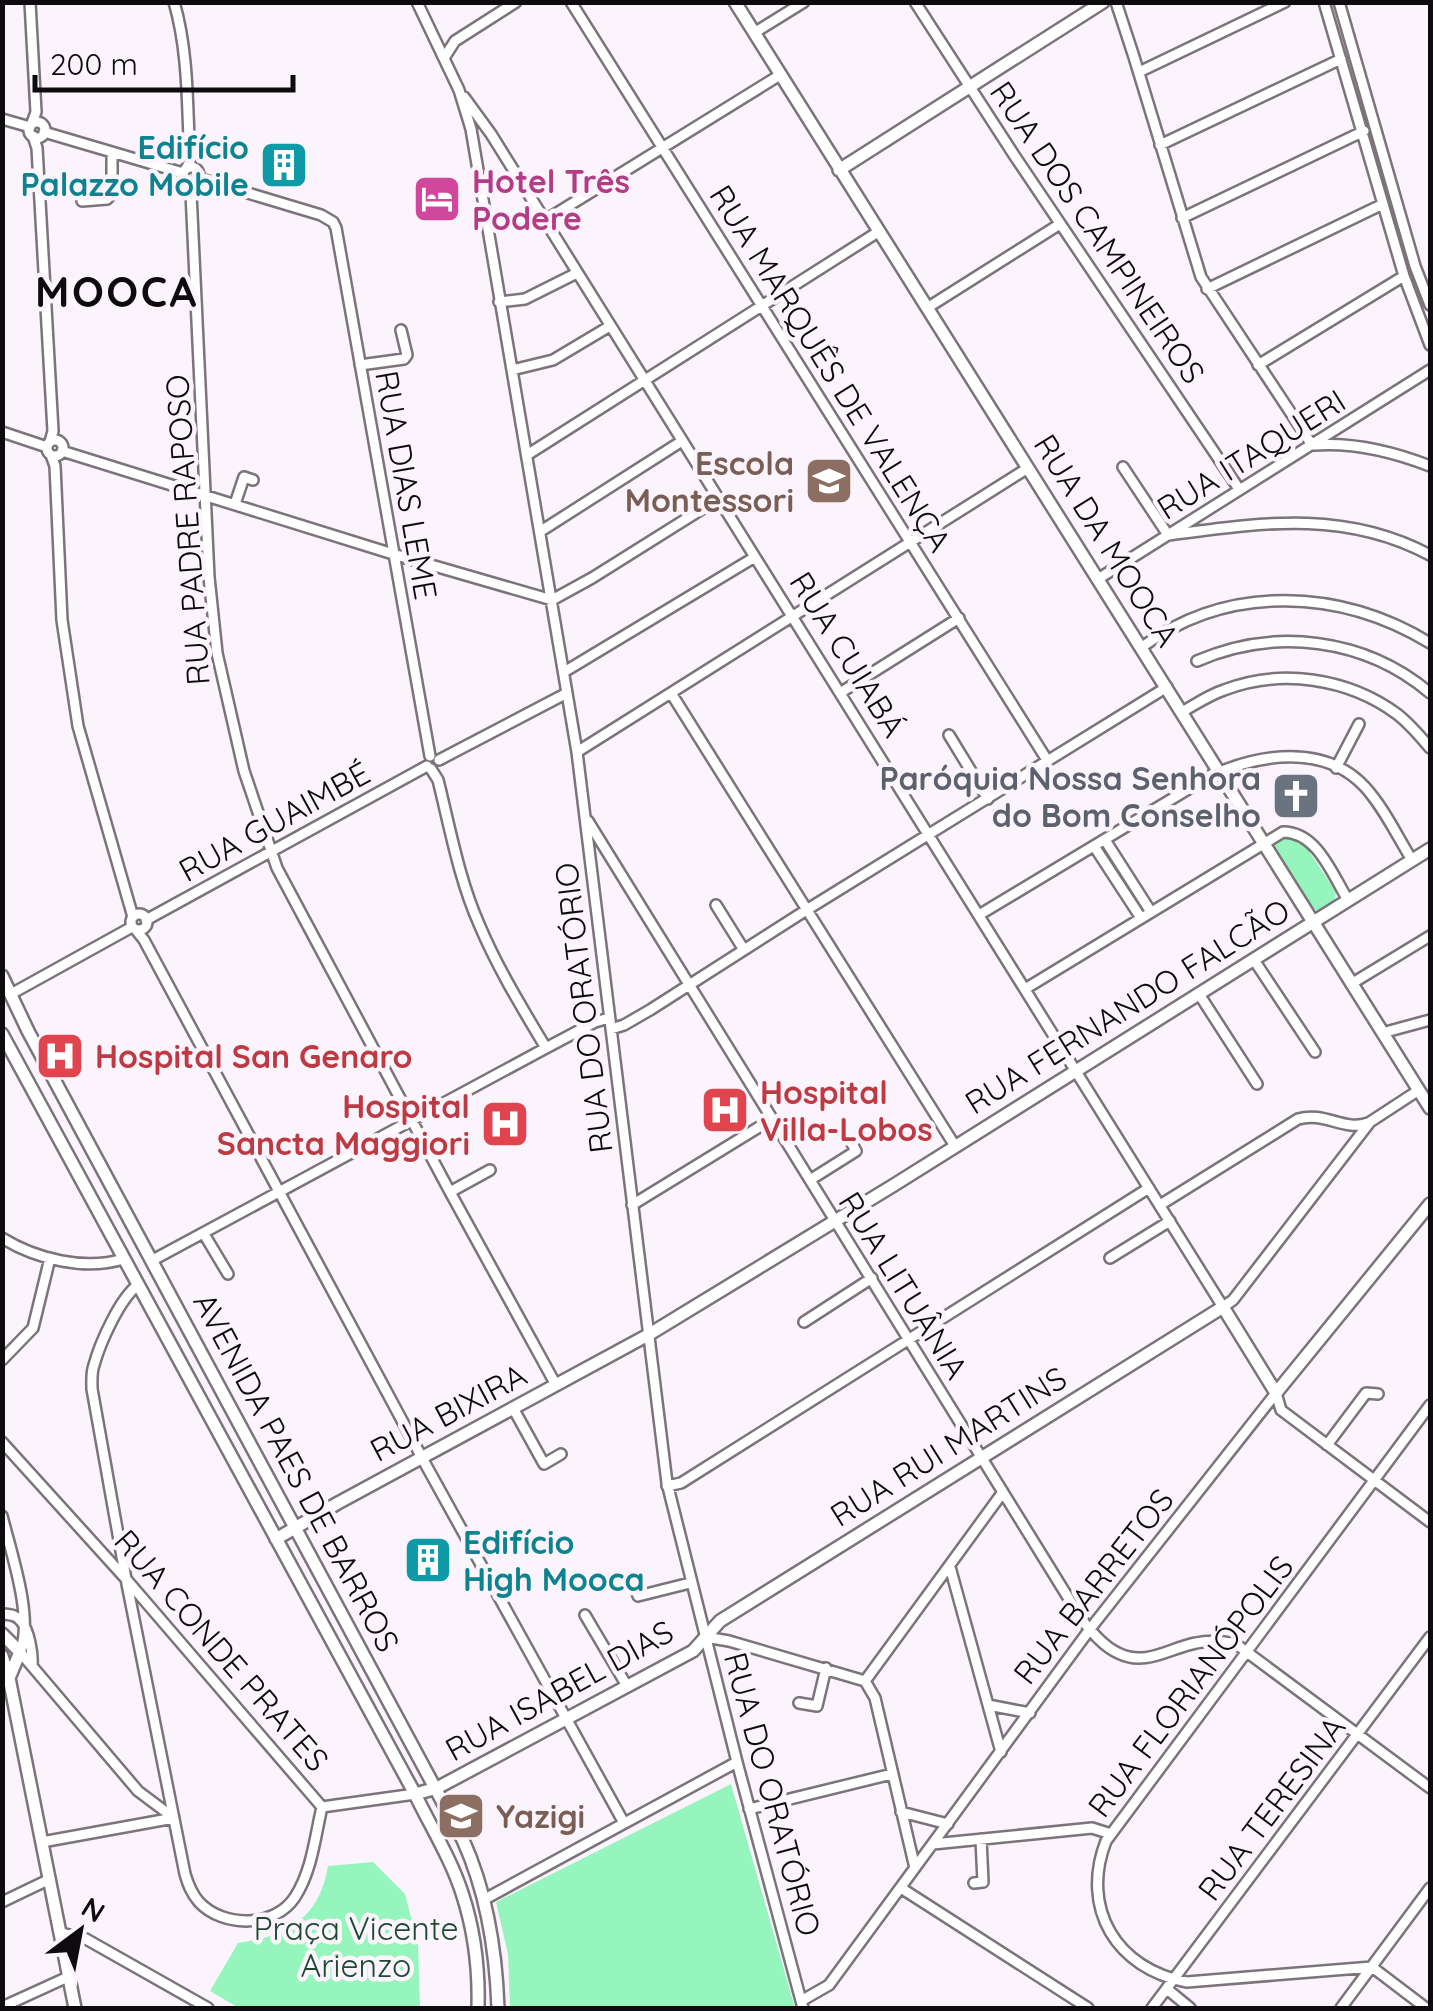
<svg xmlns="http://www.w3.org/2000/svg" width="1433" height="2011" font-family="Quicksand,sans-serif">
	<rect width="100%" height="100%" fill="#fbf4fc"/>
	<path fill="#96f5bc" d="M1289,838L1305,845L1336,892L1335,900L1318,911L1313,908L1274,845L1275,841Z
		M731,1784L795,2008H510L508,1954L496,1902Z
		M373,1862L405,1894L418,1945L420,2008H239L210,1991L238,1943C287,1936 319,1919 328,1866Z"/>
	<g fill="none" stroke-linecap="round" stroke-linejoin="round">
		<g stroke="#7b747b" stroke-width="14">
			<path id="minor" d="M30,2L36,112L32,123
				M174,2C189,53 187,109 190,161L186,169
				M417,2L459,90L471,129L577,752L667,1483L737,1762L803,2008
				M571,2L1047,760
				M915,2L1014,155L1239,489
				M1116,2L1134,57L1201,277L1312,445
				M1324,2L1404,276L1430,345
				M1339,2L1415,266L1430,305
				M754,33L804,2
				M444,58L455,41L516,2
				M1139,72L1285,2
				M464,97L491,134L1223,1307L1233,1300L1370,1122L1419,1090
				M2,119L30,127
				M29 130a8 8 0 1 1 16 0a8 8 0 1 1-16 0Z
				M44,132L183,173
				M33,136L37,148L53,431L50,442
				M1160,145L1341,59
				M183 175a8 8 0 1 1 16 0a8 8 0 1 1-16 0Z
				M198,178L321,215L333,222L336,228L430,756
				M186,182L191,193L209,577L217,653L244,771L277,868L450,1192L556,1385
				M82,201L107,199L112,194V152
				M1182,218L1364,131
				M544,221L780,75
				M1207,289L1383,204
				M499,302L525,299L577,273
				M927,308L1060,224
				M360,365L404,359L407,355L401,330
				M1258,365L1404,276
				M512,370L553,360L610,326
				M2,432L47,447
				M47 448a8 8 0 1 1 16 0a8 8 0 1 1-16 0Z
				M1314,445C1353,442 1394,452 1430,466
				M62,451L393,554L552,600L592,578L718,499
				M51,455L55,466L62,620L78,726L133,917
				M527,455L878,232
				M1123,467L1168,535C1260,523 1344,509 1430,555
				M235,504L244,477L253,480
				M541,531L682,441
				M1098,579L1430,370
				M1142,647C1229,583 1341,589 1430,643
				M1197,661C1275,627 1365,638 1430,693
				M564,672L755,557
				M671,693L955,1146
				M840,693L959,618
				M1182,712C1196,704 1209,695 1224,690C1281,668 1348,678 1397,714C1410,724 1420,736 1430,748
				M949,735L988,799
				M577,752L1028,468
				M439,760L567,693
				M1336,768L1359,724
				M431,769L438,780C450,828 459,879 479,924C497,967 522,1008 546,1048
				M588,821L1082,1620C1092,1632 1103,1646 1118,1653C1146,1667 1169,1648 1196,1643C1209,1640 1222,1641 1236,1644L1430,1788
				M1105,840L1151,912
				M1094,846L1141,918
				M716,905L744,950
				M131 922a8 8 0 1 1 16 0a8 8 0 1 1-16 0Z
				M979,915L1210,776C1259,754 1324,743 1365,787C1384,808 1397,836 1412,860
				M146,920L427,766
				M136,930L144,940L427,1467L624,1823
				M1254,960L1315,1052
				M1351,984L1430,936
				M1025,989L1283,832C1317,832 1332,874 1348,900
				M11,994L132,927
				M1199,994L1257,1084
				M611,1029L624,1025L650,1010L808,909L1167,687
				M1382,1033L1430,1020
				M810,1180L856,1151L850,1140
				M450,1192L490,1170
				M632,1205L772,1119
				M1160,1205L1298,1119C1325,1111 1344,1132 1368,1123
				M204,1234L228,1274
				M2,1238C36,1259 85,1271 123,1259
				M1110,1258L1170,1221
				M151,1261L546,1048L595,1022L609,1018
				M138,1285C120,1298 100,1343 94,1365C91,1373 92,1381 92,1389L126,1579L185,1874C188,1884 191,1893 199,1902C223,1928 275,1928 295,1897C312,1871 315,1837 322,1807
				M804,1322L872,1278
				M2,1360L33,1328L50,1258
				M1276,1393L1281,1410L1430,1522
				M513,1408L544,1464L561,1454
				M2,1442L126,1579L322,1807
				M1327,1445L1366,1393L1378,1394
				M667,1486L681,1483L1149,1188
				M2,1516C11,1552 34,1619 20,1652L138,1791L174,1818
				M950,1567L1001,1752
				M633,1578L638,1596L690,1583
				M4,1614C12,1615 16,1615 21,1621C29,1630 33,1654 32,1665
				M585,1615L627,1686
				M705,1637L729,1641L865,1681L875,1698L915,1868
				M865,1681L1003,1492
				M799,1703L817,1706L826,1668
				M988,1705L1030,1713
				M322,1807L415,1794
				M749,1809L892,1774
				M901,1812L948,1824
				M42,1842L174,1818
				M933,1844L1092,1828L1111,1834
				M974,1883L983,1882L981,1839
				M901,1888L1088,2008
				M485,1899L737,1762
				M2,1902L50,1879
				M61,1933L86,1939L208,2008
				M1167,1989L1190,2008
				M801,2001L829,1985L1090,1629L1276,1393
				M2,2007L70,1976
				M1152,2008L1430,1637
				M1341,2008L1430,1888
				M1426,2008L1372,1967L1187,1982C1116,1969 1080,1908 1106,1841L1430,1405"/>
		</g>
		<g stroke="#7b747b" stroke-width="16">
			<path id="major" d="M735,2L1430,1108
				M839,170L1103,2
				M2,976L28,1031L463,1840C487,1893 496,1950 498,2008
				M2,1034L415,1794C431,1827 451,1859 462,1893C474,1929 479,1971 478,2008
				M276,1539L338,1503L648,1335L894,1185L1430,849
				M2,1634L20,1652L9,1678
				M2,1656L9,1678L75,2008
				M415,1794L437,1788L693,1651L720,1621L1223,1307L1276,1393L1430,1204"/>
		</g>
		<use href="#minor" stroke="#fff" stroke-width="9"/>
		<use href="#major" stroke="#fff" stroke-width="11"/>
	</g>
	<defs>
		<g id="building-square" transform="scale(2.5)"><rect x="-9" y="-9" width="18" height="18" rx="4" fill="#0f9aa8" stroke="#fbf4fc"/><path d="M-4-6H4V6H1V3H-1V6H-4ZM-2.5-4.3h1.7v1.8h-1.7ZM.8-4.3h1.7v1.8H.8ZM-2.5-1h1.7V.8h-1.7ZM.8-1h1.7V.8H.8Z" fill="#fff"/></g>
		<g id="hotel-square" transform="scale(2.5)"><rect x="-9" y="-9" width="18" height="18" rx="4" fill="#d1479c" stroke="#fbf4fc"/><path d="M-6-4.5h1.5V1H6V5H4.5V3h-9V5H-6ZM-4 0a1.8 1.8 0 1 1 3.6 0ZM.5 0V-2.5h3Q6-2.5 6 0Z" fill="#fff"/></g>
		<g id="school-square" transform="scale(2.5)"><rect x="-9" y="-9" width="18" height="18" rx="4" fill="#8d6e63" stroke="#fbf4fc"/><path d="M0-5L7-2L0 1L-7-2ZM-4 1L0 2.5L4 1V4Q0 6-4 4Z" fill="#fff"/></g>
		<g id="church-square" transform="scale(2.5)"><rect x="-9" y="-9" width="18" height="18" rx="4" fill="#6b7280" stroke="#fbf4fc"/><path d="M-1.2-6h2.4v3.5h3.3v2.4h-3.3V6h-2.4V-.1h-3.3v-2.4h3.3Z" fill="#fff"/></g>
		<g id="hospital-square" transform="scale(2.5)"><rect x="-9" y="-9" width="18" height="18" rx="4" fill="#e0444e" stroke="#fbf4fc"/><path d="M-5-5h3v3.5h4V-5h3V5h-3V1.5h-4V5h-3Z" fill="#fff"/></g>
	</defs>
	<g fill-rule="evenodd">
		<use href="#building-square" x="284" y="165"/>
		<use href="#hotel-square" x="437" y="199"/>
		<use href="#school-square" x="829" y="481"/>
		<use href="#church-square" x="1296" y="796"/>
		<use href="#hospital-square" x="60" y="1056"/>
		<use href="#hospital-square" x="725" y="1110"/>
		<use href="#hospital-square" x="505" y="1124"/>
		<use href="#building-square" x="428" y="1560"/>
		<use href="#school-square" x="461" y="1816"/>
	</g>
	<g text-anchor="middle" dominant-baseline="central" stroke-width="9" stroke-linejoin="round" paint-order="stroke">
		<g font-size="32" font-weight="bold" fill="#0d838f" stroke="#fbf4fc" text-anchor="end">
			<text x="249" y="147">Edifício<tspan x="249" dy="37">Palazzo Mobile</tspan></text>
			<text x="463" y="1542" text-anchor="start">Edifício<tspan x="463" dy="37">High Mooca</tspan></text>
		</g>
		<g font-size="32" font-weight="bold" fill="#b23c85" stroke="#fbf4fc" text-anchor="start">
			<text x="472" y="181">Hotel Três<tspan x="472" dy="37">Podere</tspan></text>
		</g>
		<g font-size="32" fill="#0e0b0e" stroke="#fbf4fc">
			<text transform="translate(1098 232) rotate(56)">RUA DOS CAMPINEIROS</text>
			<text transform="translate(831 368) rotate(58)">RUA MARQUÊS DE VALENÇA</text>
			<text transform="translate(1251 454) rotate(-32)">RUA ITAQUERI</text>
			<text transform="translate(407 485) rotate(80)">RUA DIAS LEME</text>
			<text transform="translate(187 530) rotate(-94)">RUA PADRE RAPOSO</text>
			<text transform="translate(1107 540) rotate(58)">RUA DA MOOCA</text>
			<text transform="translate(848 654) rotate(58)">RUA CUIABÁ</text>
			<text transform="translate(274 821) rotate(-29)">RUA GUAIMBÉ</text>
			<text transform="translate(1127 1006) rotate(-32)">RUA FERNANDO FALCÃO</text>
			<text transform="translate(583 1008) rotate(-97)">RUA DO ORATÓRIO</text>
			<text transform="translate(904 1285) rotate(58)">RUA LITUÂNIA</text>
			<text transform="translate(448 1412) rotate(-28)">RUA BIXIRA</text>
			<text transform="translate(948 1446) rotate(-32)">RUA RUI MARTINS</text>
			<text transform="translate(297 1472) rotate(62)">AVENIDA PAES DE BARROS</text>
			<text transform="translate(1093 1586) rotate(-52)">RUA BARRETOS</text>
			<text transform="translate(222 1650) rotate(49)">RUA CONDE PRATES</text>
			<text transform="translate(1190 1686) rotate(-53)">RUA FLORIANÓPOLIS</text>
			<text transform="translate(559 1690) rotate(-29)">RUA ISABEL DIAS</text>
			<text transform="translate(773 1794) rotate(75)">RUA DO ORATÓRIO</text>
			<text transform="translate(1271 1808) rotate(-53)">RUA TERESINA</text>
		</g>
		<g font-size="32" font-weight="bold" fill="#785e54" stroke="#fbf4fc" text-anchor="end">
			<text x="794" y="463">Escola<tspan x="794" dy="37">Montessori</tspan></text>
			<text x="496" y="1816" text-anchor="start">Yazigi</text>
		</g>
		<g font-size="32" font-weight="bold" fill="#5b616d" stroke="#fbf4fc" text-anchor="end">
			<text x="1261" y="778">Paróquia Nossa Senhora<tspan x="1261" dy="37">do Bom Conselho</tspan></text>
		</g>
		<g font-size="32" font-weight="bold" fill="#be3a42" stroke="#fbf4fc" text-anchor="start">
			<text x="95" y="1056">Hospital San Genaro</text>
			<text x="760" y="1092">Hospital<tspan x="760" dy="37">Villa-Lobos</tspan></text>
			<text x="470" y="1106" text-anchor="end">Hospital<tspan x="470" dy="37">Sancta Maggiori</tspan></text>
		</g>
		<g font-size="32" fill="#1f4931" stroke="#fbf4fc">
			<text x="356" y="1928">Praça Vicente<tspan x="356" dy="37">Arienzo</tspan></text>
		</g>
		<g font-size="42" font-weight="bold" letter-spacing="2.5" fill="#0e0b0e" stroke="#fbf4fc">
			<text x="117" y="291">MOOCA</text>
		</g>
	</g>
	<rect width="1433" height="2011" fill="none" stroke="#0e0b0e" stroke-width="10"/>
	<g transform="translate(80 1931) rotate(32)" stroke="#fbf4fc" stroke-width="8" paint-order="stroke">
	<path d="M0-8L18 38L0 25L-18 38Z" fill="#0e0b0e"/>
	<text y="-15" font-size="28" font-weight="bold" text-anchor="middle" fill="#0e0b0e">N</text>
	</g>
	<path d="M35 75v15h258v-15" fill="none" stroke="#0e0b0e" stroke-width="5"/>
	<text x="50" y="75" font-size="30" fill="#0e0b0e" stroke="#fbf4fc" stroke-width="8" paint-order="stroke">200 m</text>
</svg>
